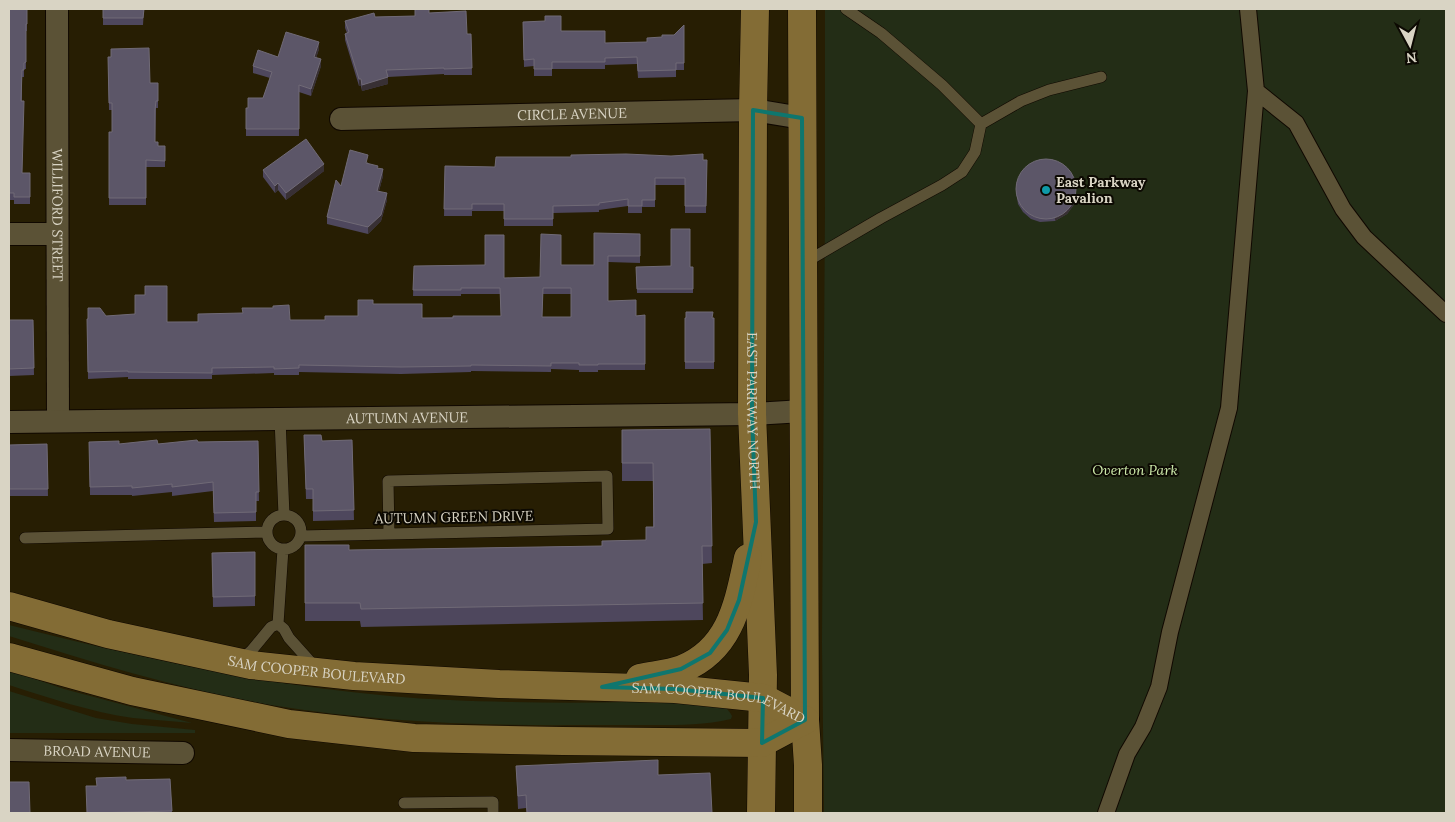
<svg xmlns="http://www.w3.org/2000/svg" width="1455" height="822" font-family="Lora,serif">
	<rect width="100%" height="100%" fill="#271e03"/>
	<path fill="#232d16" d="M825,9H1446V813H824L822,643L825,206Z
		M9,625C134,656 261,685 390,696C430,700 471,701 511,702C550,703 589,703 628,702C657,702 689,697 718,705C725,706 729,710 732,716L731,719C706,725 681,725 656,725C632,725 608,725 584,725C479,726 375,722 271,705C182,690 95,663 9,636Z
		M9,670L64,689L192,723C172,721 153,720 133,718C91,712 49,698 9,685Z
		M9,691L96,718L132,724L195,730V733H9Z"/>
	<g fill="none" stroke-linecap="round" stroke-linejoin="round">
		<g stroke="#100800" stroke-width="12">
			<path id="service" d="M981,124L1021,101L1049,90L1101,77
				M804,263L881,218L942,185L962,172L975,152L981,124L942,85L881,33L846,9
				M280,419L284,515
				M267 532a17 17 0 1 1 34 0a17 17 0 1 1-34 0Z
				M301,536L608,529L607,476L388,481L389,534
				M25,538L266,532
				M278,624L283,549
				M278,624L284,629L289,638L315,667
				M240,661L252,650L271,627L278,624
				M404,803L493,802V813"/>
		</g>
		<g stroke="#100800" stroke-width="18">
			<path id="pedestrian" d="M1256,91L1296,123L1343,209L1364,237L1446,314
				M1106,813L1127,754L1143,727L1159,687L1170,632L1229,408L1256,91L1248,9"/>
		</g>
		<g stroke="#100800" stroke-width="24">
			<g id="minor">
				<path id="s1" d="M57,9L58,421"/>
				<path id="s2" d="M341,119L753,110L802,118"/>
				<path d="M9,234H57"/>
				<path id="s3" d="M9,422L752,414L803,411"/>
				<path id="s4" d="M9,750L183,753"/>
			</g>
		</g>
		<g stroke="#100800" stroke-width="29">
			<g id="primary">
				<path id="s5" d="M755,9L753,110L752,414L763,675L761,813"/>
				<path d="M802,9L805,720L808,765V813"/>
				<path id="s6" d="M9,606L108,634L251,665L354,676L499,684L675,689L763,698L805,720"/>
				<path d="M9,657L132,691L289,724L414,738L563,741L762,743L805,720"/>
				<path d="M640,678C653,675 669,674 682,669C731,649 738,604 748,558"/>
			</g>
		</g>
		<use href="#service" stroke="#5b5236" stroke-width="11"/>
		<use href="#pedestrian" stroke="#5b5236" stroke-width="16"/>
		<use href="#minor" stroke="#5b5236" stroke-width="22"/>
		<use href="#primary" stroke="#836c35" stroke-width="28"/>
	</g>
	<path fill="#4e475d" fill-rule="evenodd" d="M9,9H27V31H26V69H24V77H22V173H30V204H14V200H9Z
		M103,9H144L143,25H103Z
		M429,13L467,34H471L472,75H444V74L388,77V84L362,91L361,86H359L345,40V34L347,33L345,28V21L375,17L415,16Z
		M523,22L605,43L647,42L662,37L674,35L684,25V70H676V77L638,78L637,64L605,65V69H552V76H534V66L524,67Z
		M319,49L316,58L321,66L311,96L299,92V136H246V108H248L263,98L270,78L253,73V66L278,57Z
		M108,57L150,83H158V108H156L155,142L158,146H165V167H146V205H109V132H112V110H109Z
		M707,160L706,213H685V185H655V207H642V213H628V206L599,210V212L553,213V226H504V211H472V216H444L445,166L495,167Z
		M368,162V164L378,168L383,176L379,191L387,200L381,221L368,234L327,224V217L341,186Z
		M263,170L324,171L286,200L278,190L275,193L263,177Z
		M1016,191L1076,197L1073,206L1067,214L1055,221L1040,222L1031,219L1023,212L1018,204Z
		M640,234V263L608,262V301L636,316L645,315V370H598V372H579V370L551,369V372L471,371V372L401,374L299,372V375H274V373L212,375V379H128V377L88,379L87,319L106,316L167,322L325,320L358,316L373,304L422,318L501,316L500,294H461V296H413L414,266L504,278L540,277L561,265H594ZM543,294H571V317H542Z
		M636,267H693V293H637Z
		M685,318H714V369H685Z
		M9,320H33L34,375L9,376Z
		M710,429L712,563L702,564L703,620L361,627L360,621H305V545L349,550L602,546L646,540L653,527V481H622V430Z
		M304,435L322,441L352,440L354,520L313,521V499H306Z
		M258,441L259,501H256V521L214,522L213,491L172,496V492L132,496V495H90L89,442L119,444H158L198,442Z
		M47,444L48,496H9V445Z
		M255,552V606L213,607L212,553Z
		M516,766L658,775L712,813H527L526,808L518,809Z
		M170,779L172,813H87L126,780Z"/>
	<path fill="#383034" d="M319,42V49L314,64V57Z
		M321,59V66L311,96V89Z
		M388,77V84L362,91V85Z
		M359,79H361V86H359Z
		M324,164V171L286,200V193Z
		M383,169V176L377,198V191Z
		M278,183V190L275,193V186Z
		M387,193V200L381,221L368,234V227Z
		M1076,193V197L1073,206L1067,214L1055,221V218Z"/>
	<path fill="#5c5668" stroke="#706a76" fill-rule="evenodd" d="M9,9H27V24H26V62L24,63V70H22L21,101H24L22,173H30V197H14V193H9Z
		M103,9H144L143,18H103Z
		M415,9H429V13L466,11L467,34H471L472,68L444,69V68L386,70L388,77L362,85L361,79H359L345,34L349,32L345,21L374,13L375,17L415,16Z
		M545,16H561V31H605V43L647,42V38L662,37V35H674L684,25V63H676V70L638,71L637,57L605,58V62H552V69H534V59L524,60L523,22L545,21Z
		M286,32L319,42L314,57L321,59L311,89L299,85V129H246V108H248V98H263L272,72L253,66L258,50L278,57Z
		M149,48L150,83H158V101H156L155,110V142H158V146H165V161L146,160V198H109V132H112V103H109L108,57H111V49Z
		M306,139L324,164L286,193L278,183L275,186L263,170Z
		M350,150L368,155L366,163L378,166L377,168L383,169L377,191L387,193L381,215L368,227L327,217L336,180L341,186Z
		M626,154L671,156L703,154V160H707L706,206H685V178H655V200H642V206H628V199L599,203V205L553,206V219H504V204H472V209H444L445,166L495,167L496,157H571V155Z
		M1016 189a30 30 0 1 1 60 0a30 30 0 1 1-60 0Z
		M671,229H690V267H693V289H637L636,267L671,266Z
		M594,233L640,234V256H608V301L636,300V316L645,315V364H598V365H579V363H551V366L471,365V366L401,367L299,365V368L274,369V367L212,368V373L128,372V371L88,372L87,319H88V308H100L106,316L135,314V295H145V286H167V322H198V314L243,313L242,308H273V306L289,305L290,320H325V316H358V300H373V304H422V318H453V316H501L500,288H461V290H413L414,266L485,265V235H504V278L540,277L541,234L561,235V265H594ZM543,288H571V317H542Z
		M686,312H713L712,318H714V362H685V318H686Z
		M9,320H33L34,368L9,369Z
		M710,429L712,546H702L703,603L361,609L360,603H305V545H349V550L602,546V541L646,540V527H654L653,463H622V430Z
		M304,435H321L322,441L352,440L354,510L313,511V489H306Z
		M157,440L158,444L197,440L198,442L258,441L259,492H256V512L214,513L213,482L172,487V484L132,488V486L90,487L89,442L119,441V444Z
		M47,444L48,489H9V445Z
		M255,552V596L213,597L212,553Z
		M658,760V775L710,773L712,813H527L526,795L518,796L516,766Z
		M126,777V780L170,779L172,811L87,813L86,786H97L96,778Z
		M9,782H29L30,813H9Z"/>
	<path fill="none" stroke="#0f766e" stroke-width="4" stroke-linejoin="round" d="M753,110L802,118L805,720L762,743L763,698L675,689L602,687L681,669L710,653L727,630L739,600L756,522L752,414Z"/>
	<circle fill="#0f9aa8" stroke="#0c0902" stroke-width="2" cx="1046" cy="190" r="5"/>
	<g text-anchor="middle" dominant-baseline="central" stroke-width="4" stroke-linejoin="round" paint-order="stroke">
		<g font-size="14" fill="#d9d4c4" stroke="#0c0902">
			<text stroke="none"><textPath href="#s2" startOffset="231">CIRCLE AVENUE</textPath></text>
			<text stroke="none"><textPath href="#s1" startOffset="206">WILLIFORD STREET</textPath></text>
			<text stroke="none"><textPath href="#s5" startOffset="402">EAST PARKWAY NORTH</textPath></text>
			<text stroke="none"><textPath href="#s3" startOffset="398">AUTUMN AVENUE</textPath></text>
			<text transform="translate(454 517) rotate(-1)">AUTUMN GREEN DRIVE</text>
			<text stroke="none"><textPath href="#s6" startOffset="315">SAM COOPER BOULEVARD</textPath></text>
			<text stroke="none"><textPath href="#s6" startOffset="720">SAM COOPER BOULEVARD</textPath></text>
			<text stroke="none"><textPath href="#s4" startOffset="88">BROAD AVENUE</textPath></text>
		</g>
		<g font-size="14" font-weight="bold" fill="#d9d4c4" stroke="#0c0902" text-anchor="start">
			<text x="1056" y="182">East Parkway<tspan x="1056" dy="16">Pavalion</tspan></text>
		</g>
		<g font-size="14" font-style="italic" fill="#cdeaaa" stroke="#0c0902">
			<text x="1135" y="470">Overton Park</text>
		</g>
	</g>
	<rect width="1455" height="822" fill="none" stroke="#d9d4c4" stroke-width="20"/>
	<g transform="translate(1410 45) rotate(173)" stroke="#0c0902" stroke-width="4" paint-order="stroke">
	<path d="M0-4L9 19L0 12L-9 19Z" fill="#d9d4c4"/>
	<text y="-8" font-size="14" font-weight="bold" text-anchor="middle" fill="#d9d4c4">N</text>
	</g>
</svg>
